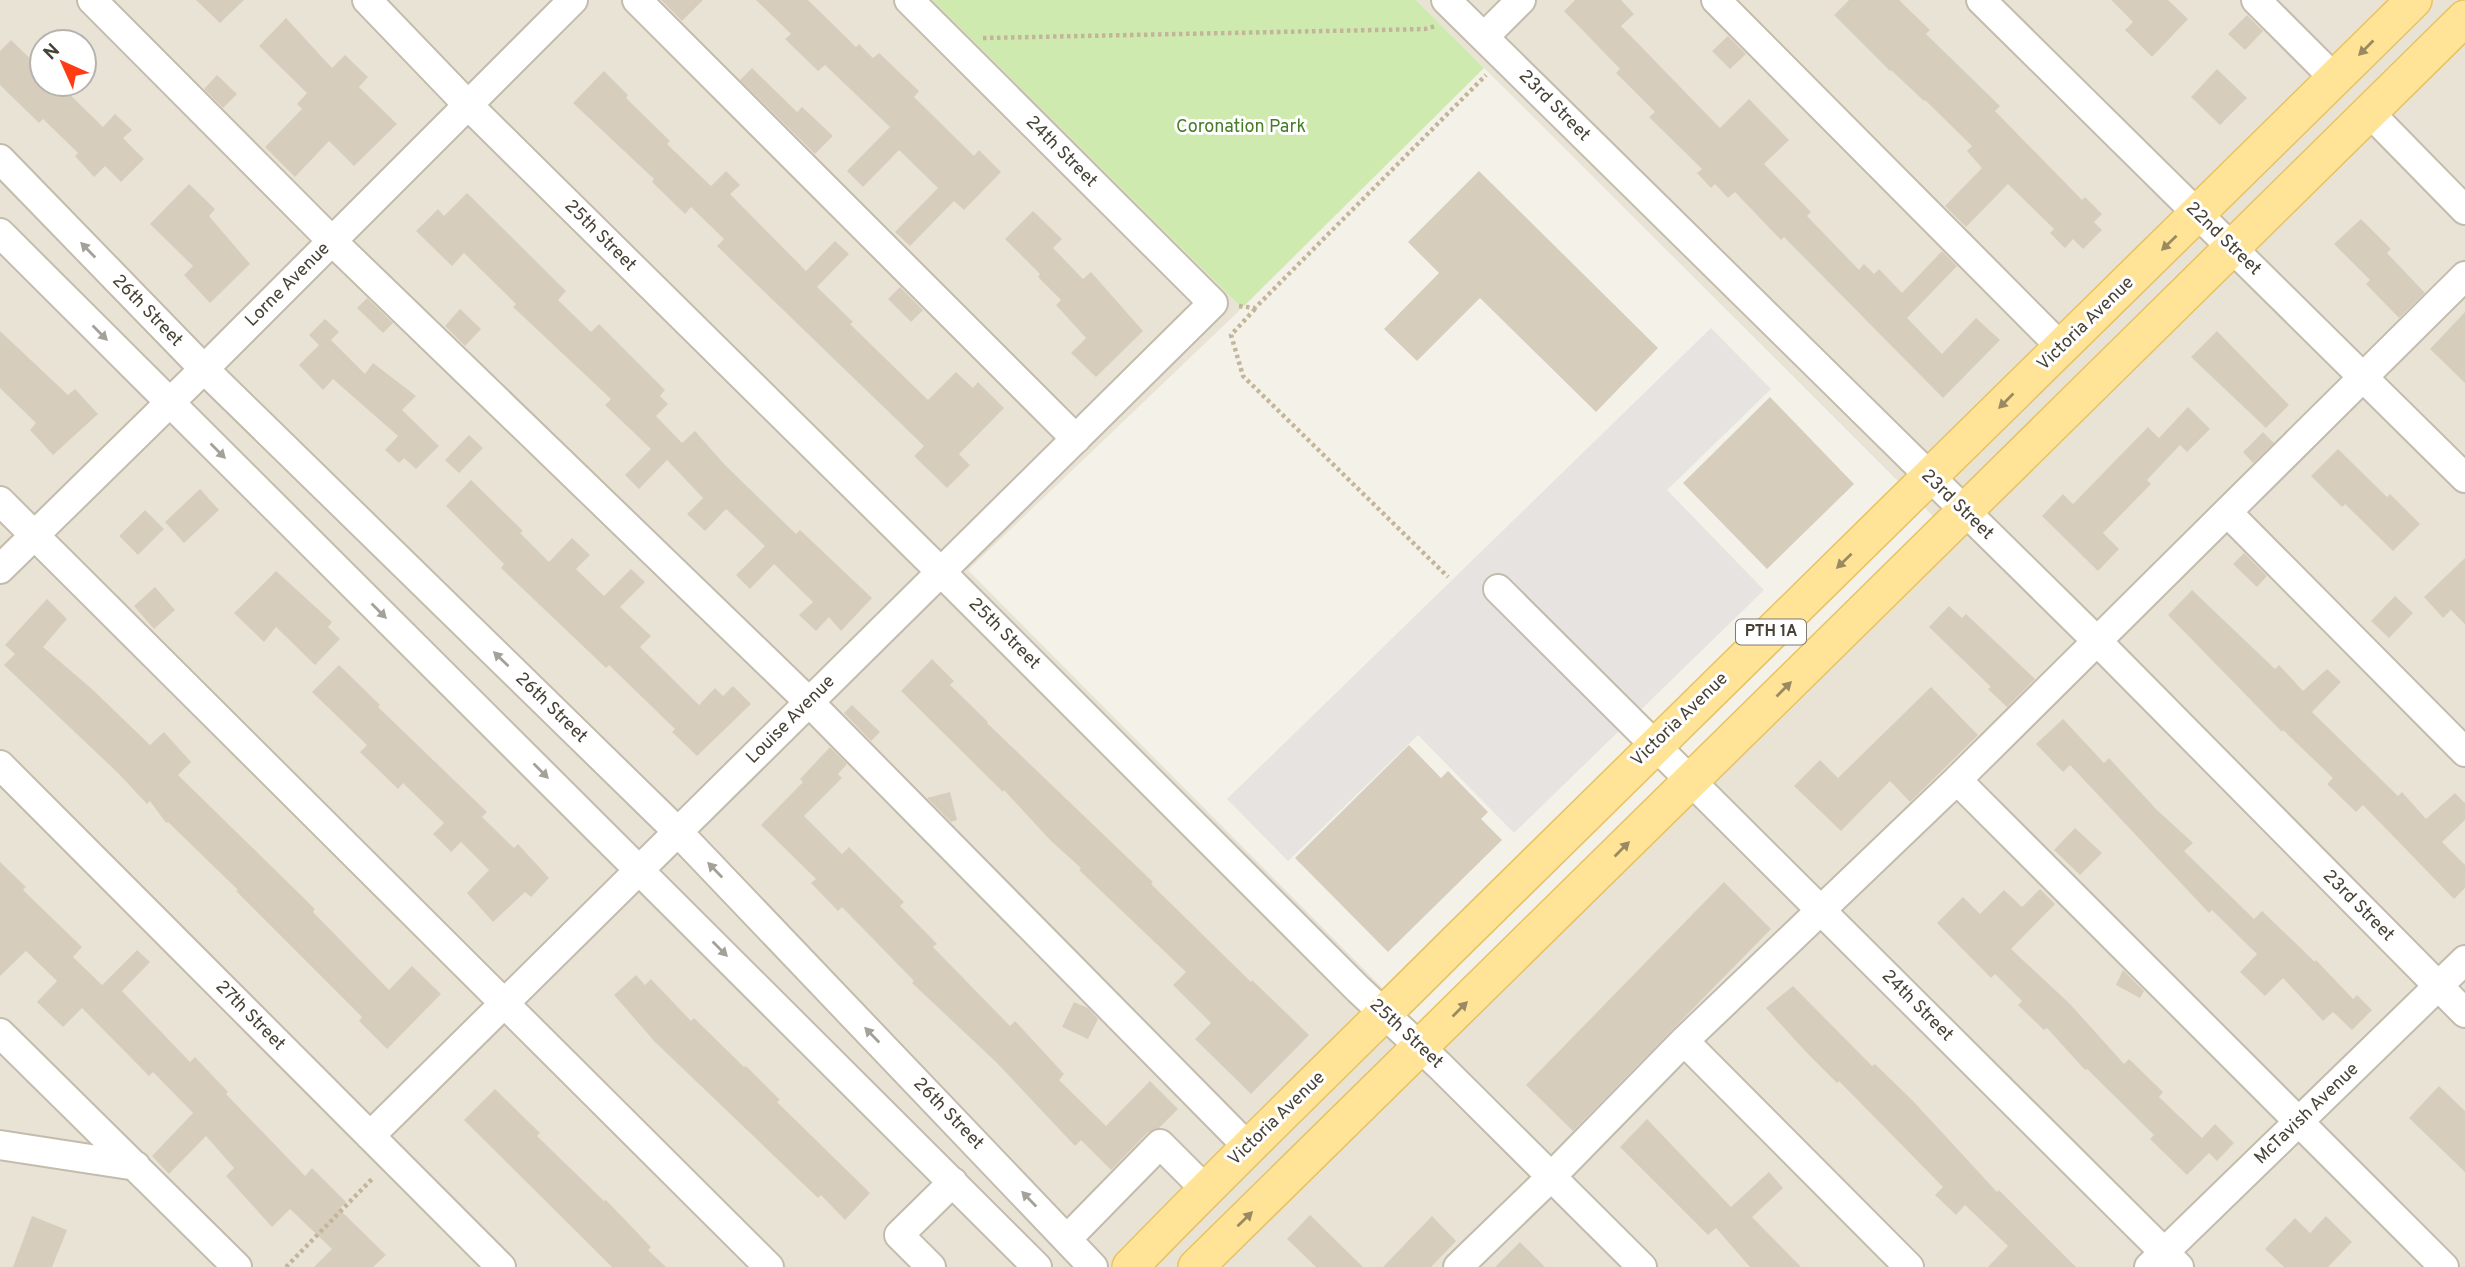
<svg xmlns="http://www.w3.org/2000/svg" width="2465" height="1267" font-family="Overpass,sans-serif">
	<rect width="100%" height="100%" fill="#f4f1e8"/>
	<path fill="#e9e3d6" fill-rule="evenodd" d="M0,0H932L1242,308L968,570L1439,1045L1954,537L1416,0H2465V1267H0ZM42,42H84V84H42Z"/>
	<path fill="#ceeaaf" d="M932,0H1416L1484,68L1242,308Z"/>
	<path fill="#e6e3e0" d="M1711,328L1771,389L1667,490L1764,590L1514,833L1418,735L1288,861L1227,799Z"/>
	<path fill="#d7cdbd" d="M196,0H244L220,23Z
		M661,0H703L682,21Z
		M756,0H808L856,47L859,44L873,58L879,53L919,91L914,97L974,156L979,150L1001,172L964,210L954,201L910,246L895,232L938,188L899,150L863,187L847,171L890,127L825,65L818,71L785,39L791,34Z
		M1575,0H1621L1634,14L1621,26L1720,128L1749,99L1789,140L1764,164L1811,212L1807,216L1859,270L1864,264L1874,274L1879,269L1902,293L1942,251L1957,266L1907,318L1942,354L1976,318L2000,340L1943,398L1784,237L1781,240L1735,192L1728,198L1715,184L1711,188L1697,173L1702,169L1649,117L1655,112L1616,73L1620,69L1564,11Z
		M1849,0H1899L1930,30L1926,34L2000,106L1995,111L2082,200L2085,197L2102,214L2094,222L2102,230L2083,249L2073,239L2065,248L2050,233L2054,229L2008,184L1966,227L1945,206L1982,168L1967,151L1972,146L1925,100L1924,101L1891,70L1890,71L1834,15Z
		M2111,0H2168L2188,19L2152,57L2125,30L2133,22Z
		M2247,15L2263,31L2245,50L2228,34Z
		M286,18L332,68L345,55L368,77L359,87L397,124L354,166L329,141L295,177L265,147L302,109L297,104L307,93L259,46Z
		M1728,36L1746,54L1730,69L1712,51Z
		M11,40L42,70V84H59L103,127L115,114L132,130L123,138L144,159L121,182L105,166L94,177L75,156L78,153L43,119L39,123L0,85V51Z
		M752,68L797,112L802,107L833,136L815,154L740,80Z
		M2217,69L2247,98L2220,125L2191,97Z
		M604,71L628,95L626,98L670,141L667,144L711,186L726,171L740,185L730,194L806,271L835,241L849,254L817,287L853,322L850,324L928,400L956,372L973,388L978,382L1004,408L959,454L970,465L947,488L914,456L924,446L717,246L724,239L691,207L685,214L652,182L654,179L573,103Z
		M217,75L237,94L223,108L204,89Z
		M1479,171L1658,348L1596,412L1480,298L1417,361L1384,329L1439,273L1408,242Z
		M189,184L215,209L209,216L250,264L210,303L184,275L193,266L150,224Z
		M467,193L566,291L558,300L591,332L599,324L665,390L660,396L668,404L656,416L682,443L695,431L724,464L796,534L800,530L872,598L841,631L829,617L816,631L799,615L813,602L774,564L750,589L736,575L765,546L726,509L705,531L687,514L703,498L667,460L639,489L625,475L651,449L605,405L611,399L513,307L516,304L464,253L452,266L416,231L438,209L444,216Z
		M1033,211L1062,239L1053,248L1083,279L1091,272L1143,331L1096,377L1071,353L1086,338L1056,305L1061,300L1038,277L1040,274L1005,239Z
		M2361,219L2391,249L2387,253L2425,293L2399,318L2366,284L2370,280L2334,244Z
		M900,287L923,310L911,322L888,299Z
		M367,298L393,323L383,333L357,308Z
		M460,309L481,329L465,346L445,326Z
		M2465,312V383L2430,349Z
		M325,319L339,332L331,340L365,374L373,363L416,396L402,410L439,446L416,469L404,458L399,463L385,450L398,436L333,379L323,390L299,365L319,345L309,335Z
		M0,331L68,395L75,389L98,414L53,455L30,430L36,423L0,388Z
		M2217,331L2289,405L2266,428L2191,357Z
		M1770,397L1854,484L1767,569L1683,483Z
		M2188,407L2210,429L2187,452L2180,445L2147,480L2151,484L2103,533L2119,549L2098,571L2042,516L2063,494L2073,504L2148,427L2159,438Z
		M2263,432L2274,443L2253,463L2243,452Z
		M469,435L483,448L459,473L445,460Z
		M2338,449L2387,497L2390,494L2420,524L2393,551L2345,504L2342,507L2311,476Z
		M471,480L523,531L520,533L549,562L572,538L590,555L576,569L604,596L631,569L645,582L620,607L651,636L640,647L699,705L715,688L723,696L733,686L751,704L697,756L672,732L675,729L609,665L606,668L501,568L504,564L446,506Z
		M200,489L219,510L184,543L165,522Z
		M145,510L164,529L138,555L119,536Z
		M2244,553L2267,576L2257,587L2233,564Z
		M2465,558V624L2451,610L2443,618L2424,597Z
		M276,571L332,622L328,627L340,639L315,665L276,627L264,642L234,613Z
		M155,587L175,610L154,629L134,606Z
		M2192,590L2275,669L2279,665L2303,691L2327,669L2341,682L2312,712L2398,796L2402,792L2426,819L2455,793L2465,803V820L2442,842L2465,865V888L2454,899L2363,805L2356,812L2327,784L2333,778L2283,730L2282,732L2168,615Z
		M2395,596L2413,613L2389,638L2371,621Z
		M47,599L67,619L43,647L93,690L150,745L164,732L191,762L178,775L315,909L313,912L389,990L412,966L441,994L387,1049L359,1021L362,1017L236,891L238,890L168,822L166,823L150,801L147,804L118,773L4,665L15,654L5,645Z
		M1949,606L1962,618L1966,614L2035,679L2007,707L1988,689L1991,687L1929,627Z
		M932,659L954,681L950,685L988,722L987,723L1153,882L1151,884L1251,982L1252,980L1309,1035L1251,1094L1195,1039L1211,1023L1173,985L1186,972L1079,870L1081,868L1051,841L1004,790L1003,792L901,691Z
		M339,665L380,705L378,707L487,812L482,817L514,848L518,844L549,878L531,897L525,892L493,922L467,893L489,870L461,842L451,852L433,834L444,823L403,783L398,789L360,752L367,745L312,692Z
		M1931,687L1978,735L1910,802L1890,781L1841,831L1794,786L1820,760L1838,778Z
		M852,705L880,732L871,741L844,713Z
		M2063,719L2104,763L2109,758L2157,810L2193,843L2184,851L2254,919L2262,911L2315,962L2316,960L2353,999L2357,995L2372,1010L2352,1030L2333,1012L2323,1021L2283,978L2265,996L2240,972L2257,954L2212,910L2209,913L2070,765L2063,772L2036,744Z
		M1409,745L1441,778L1448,771L1488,812L1481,819L1502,840L1388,952L1295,858Z
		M830,747L847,764L838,774L842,778L804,816L842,854L849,847L904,902L900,906L937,944L933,947L1010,1026L1015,1021L1064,1074L1059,1080L1106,1126L1150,1081L1178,1109L1159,1128L1148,1132L1111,1170L1081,1140L1075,1146L997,1063L912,983L914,981L842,907L838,911L811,883L816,879L761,825L803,782L800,779Z
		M950,792L957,820L951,822L927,798Z
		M2075,828L2102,853L2080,875L2054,850Z
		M0,862L26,887L23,890L82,947L73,957L102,985L137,950L150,962L122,991L190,1062L195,1057L228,1092L226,1094L305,1176L312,1168L346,1202L339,1209L386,1255L373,1267H314L332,1249L290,1209L272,1227L226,1176L234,1168L206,1136L169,1174L152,1156L193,1113L153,1072L149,1076L82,1008L63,1027L37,1002L57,981L26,951L0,976Z
		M1724,882L1771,929L1573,1131L1526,1085Z
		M2040,889L2055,904L2011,949L2070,1004L2124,1064L2129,1059L2163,1092L2159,1097L2202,1138L2215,1124L2234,1143L2217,1161L2209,1153L2187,1175L2150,1139L2154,1135L2087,1069L2085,1070L2047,1028L2044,1030L2018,1005L2022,1001L1995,974L1991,978L1937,923L1963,897L1980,914L2004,890L2022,907Z
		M2123,970L2144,991L2140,998L2116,985Z
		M636,975L645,985L651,979L691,1021L694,1018L744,1067L746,1066L780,1100L777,1102L870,1193L845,1220L821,1195L818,1198L655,1042L614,995Z
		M1793,986L1872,1066L1875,1064L1913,1101L1997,1192L1999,1190L2076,1267H1988L2008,1246L1965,1205L1956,1215L1935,1195L1943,1187L1839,1081L1837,1083L1806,1052L1766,1008Z
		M1074,1002L1088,1008L1098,1019L1088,1039L1062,1027Z
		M2439,1086L2465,1111V1172L2409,1118Z
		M495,1089L540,1133L537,1136L604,1201L606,1200L651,1247L648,1250L666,1267H612L464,1120Z
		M1647,1119L1731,1207L1769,1172L1783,1188L1752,1217L1801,1267H1750L1716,1228L1708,1235L1620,1147Z
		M1310,1215L1363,1267H1316L1287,1239Z
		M32,1216L67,1230L52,1267H13Z
		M1432,1216L1456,1241L1431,1267H1383Z
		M2326,1216L2352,1242L2328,1267H2284L2265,1249L2295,1218L2310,1233Z
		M1520,1242L1545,1267H1495Z"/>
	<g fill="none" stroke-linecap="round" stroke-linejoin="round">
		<g stroke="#c3bcad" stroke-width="32">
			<path id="minor" d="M92,0L332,241L809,702L1248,1147
				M367,0L467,104L941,572L1358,989L1440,1066L1642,1267
				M637,0L1076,439
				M1446,0L2097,641L2465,1013
				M1716,0L2061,347
				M1981,0L2465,478
				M2256,0L2335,79
				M1484,37L1521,0
				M2369,112L2465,210
				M0,159L204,369L678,832L1093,1267
				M0,233L1037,1267
				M0,501L769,1267
				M2227,512L2465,752
				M0,569L204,369L573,0
				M1498,589L2179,1267
				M0,765L501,1267
				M1957,780L2465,276
				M0,1033L237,1267
				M1684,1041L1909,1267
				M370,1136L1213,303L909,0
				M0,1145L136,1166
				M1067,1239L1160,1144L1205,1189
				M931,1267L899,1235L953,1182
				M1458,1267L1551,1177L1684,1041L1957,780L2444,1267
				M2149,1267L2465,960"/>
		</g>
		<g stroke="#e8c262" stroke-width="38">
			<path id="major" d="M1130,1267C1235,1158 1344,1054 1451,947C1770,630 2094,317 2414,0
				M1196,1267C1620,852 2042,434 2465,18"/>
		</g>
		<path stroke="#c3b59a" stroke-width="4.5" stroke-dasharray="3.5 3.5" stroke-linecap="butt" d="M983,38L1425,29L1435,26
			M1239,306L1255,308L1486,75
			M1255,309L1231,335L1243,376L1448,577
			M286,1267L374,1177"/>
		<use href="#minor" stroke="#fff" stroke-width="28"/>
		<use href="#major" stroke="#ffe396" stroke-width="35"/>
	</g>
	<defs><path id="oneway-solid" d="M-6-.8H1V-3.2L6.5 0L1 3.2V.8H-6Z" transform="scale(1.75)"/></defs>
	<g fill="#9a8a61">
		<use href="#oneway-solid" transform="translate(2366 48) rotate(135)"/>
		<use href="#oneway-solid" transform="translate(2169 243) rotate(136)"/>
		<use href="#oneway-solid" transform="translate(2006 401) rotate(135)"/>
		<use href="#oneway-solid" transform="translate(1844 561) rotate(136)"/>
		<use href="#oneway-solid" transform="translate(1784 689) rotate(-45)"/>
		<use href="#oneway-solid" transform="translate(1622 849) rotate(-45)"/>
		<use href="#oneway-solid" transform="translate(1460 1009) rotate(-45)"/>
		<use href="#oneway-solid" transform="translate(1245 1219) rotate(-44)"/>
	</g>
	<g fill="#a4a09a">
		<use href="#oneway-solid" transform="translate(88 250) rotate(-134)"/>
		<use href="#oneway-solid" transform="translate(100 333) rotate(45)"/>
		<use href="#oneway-solid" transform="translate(218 451) rotate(45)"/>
		<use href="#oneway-solid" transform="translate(379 611) rotate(45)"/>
		<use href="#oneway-solid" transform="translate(501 659) rotate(-136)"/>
		<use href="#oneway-solid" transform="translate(541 771) rotate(45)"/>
		<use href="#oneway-solid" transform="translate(715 870) rotate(-134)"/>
		<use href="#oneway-solid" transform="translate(720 949) rotate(45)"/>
		<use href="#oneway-solid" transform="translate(872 1035) rotate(-134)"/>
		<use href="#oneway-solid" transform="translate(1029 1199) rotate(-134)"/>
	</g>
	<g text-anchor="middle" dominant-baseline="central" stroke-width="6" stroke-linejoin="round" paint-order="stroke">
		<rect fill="#fff" stroke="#7f7a72" stroke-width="2" x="1736" y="619.5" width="70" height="25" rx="5"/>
		<g font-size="16" font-weight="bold" fill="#484136">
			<text x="1771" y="632">PTH 1A</text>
		</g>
		<g font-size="18" fill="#484136" stroke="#fff">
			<text transform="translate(1554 106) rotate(45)">23rd Street</text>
			<text transform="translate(1061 152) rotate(45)">24th Street</text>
			<text transform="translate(600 236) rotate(45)">25th Street</text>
			<text transform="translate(2223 239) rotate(44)">22nd Street</text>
			<text transform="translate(288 285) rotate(-45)">Lorne Avenue</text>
			<text transform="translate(147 311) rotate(46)">26th Street</text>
			<text transform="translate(2086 324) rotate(-44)">Victoria Avenue</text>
			<text transform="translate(1957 505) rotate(44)">23rd Street</text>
			<text transform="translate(1004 634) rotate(45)">25th Street</text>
			<text transform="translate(551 708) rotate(44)">26th Street</text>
			<text transform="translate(791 720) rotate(-45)">Louise Avenue</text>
			<text transform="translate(1680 720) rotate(-44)">Victoria Avenue</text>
			<text transform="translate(2358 906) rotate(45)">23rd Street</text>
			<text transform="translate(1917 1006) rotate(45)">24th Street</text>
			<text transform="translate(250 1016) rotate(45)">27th Street</text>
			<text transform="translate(1406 1034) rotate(43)">25th Street</text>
			<text transform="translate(948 1114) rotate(46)">26th Street</text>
			<text transform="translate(2307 1114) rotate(-44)">McTavish Avenue</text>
			<text transform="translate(1277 1119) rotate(-44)">Victoria Avenue</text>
		</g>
		<g font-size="18" fill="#467d27" stroke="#fff">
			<text x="1241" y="127">Coronation Park</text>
		</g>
	</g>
	<g transform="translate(63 63) rotate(315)"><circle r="33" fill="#ffffff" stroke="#b6b3af" stroke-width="2"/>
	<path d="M0-5L12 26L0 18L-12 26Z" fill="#ff3c14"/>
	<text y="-10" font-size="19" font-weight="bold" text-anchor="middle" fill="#484136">N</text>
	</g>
</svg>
